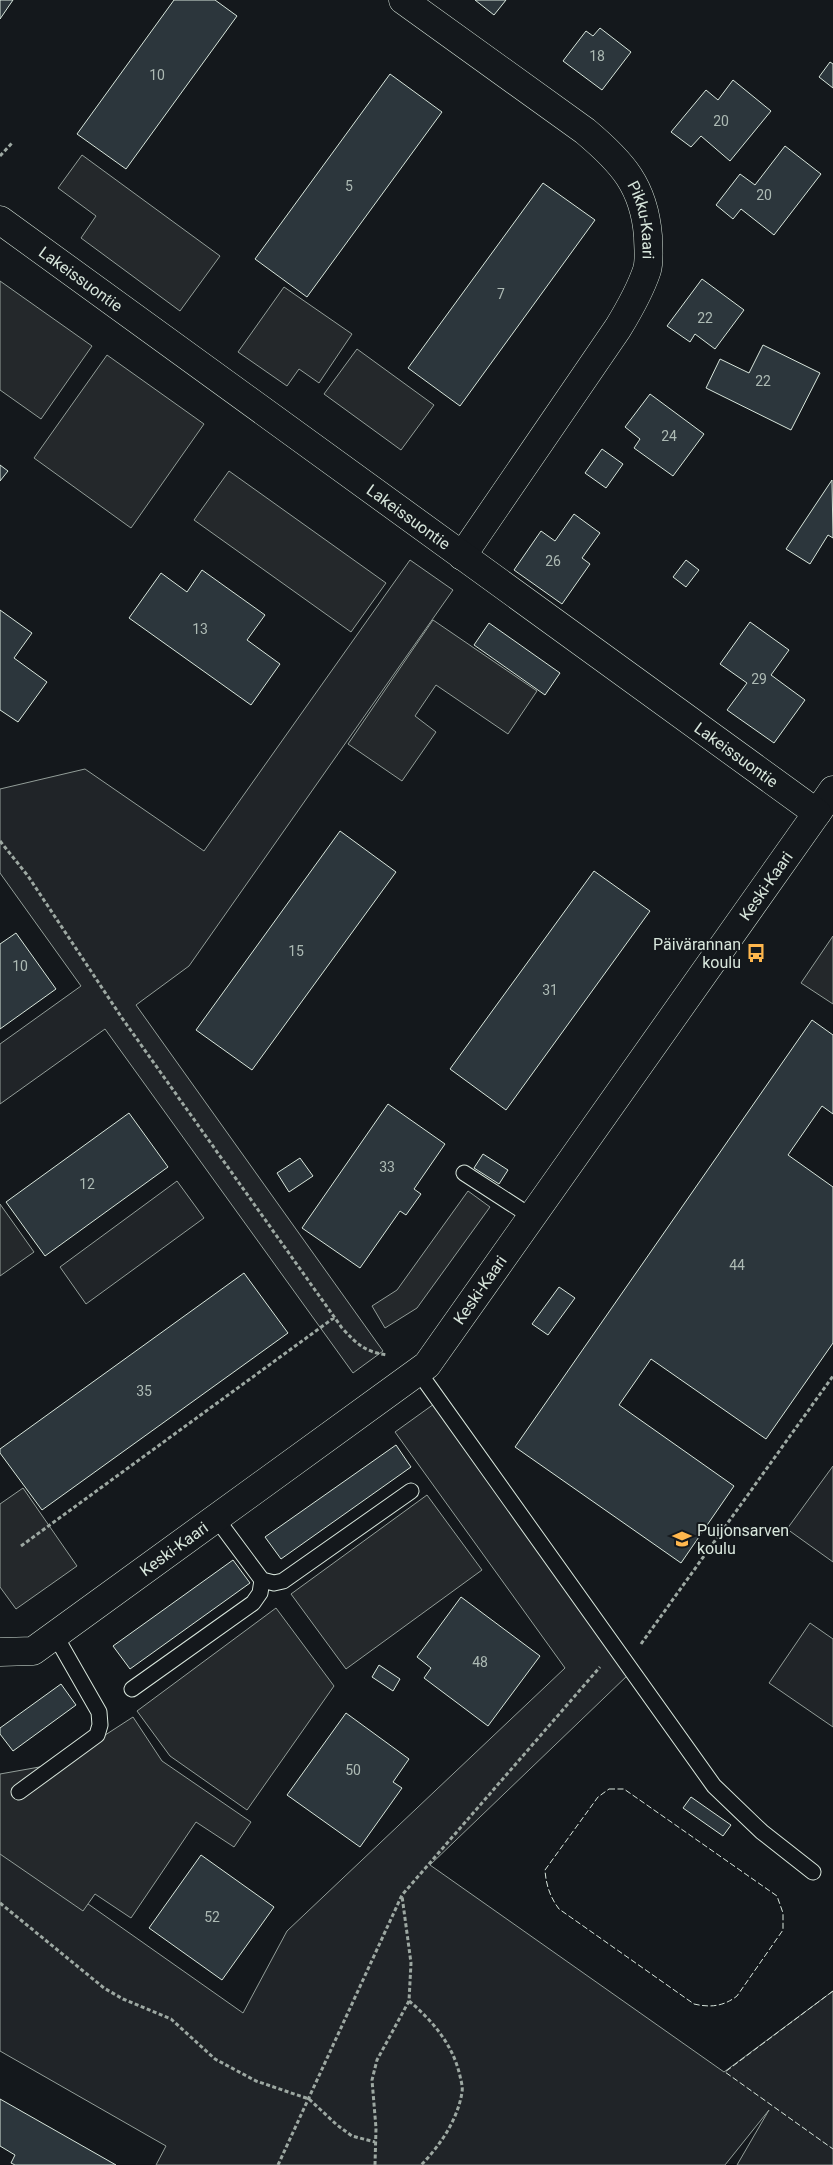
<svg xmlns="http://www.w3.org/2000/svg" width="833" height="2165" font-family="Roboto,sans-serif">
	<rect width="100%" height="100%" fill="#14181c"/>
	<path fill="#202428" stroke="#939e99" d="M410,560L453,590L189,966L136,1005L383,1351L353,1373L105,1029L0,1104V1044L81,986L0,873V789L85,769L204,851Z
		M177,1181L204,1218L86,1304L60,1267Z
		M434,1404L629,1674L430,1865L724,2072L833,1991V2165H737L769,2110L725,2165H156L166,2146L0,2051V1842L243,2013L287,1931L565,1668L395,1432Z
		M833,1466V1562L787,1529Z
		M810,1623L833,1639V1727L769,1683Z"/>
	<path fill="#24282b" stroke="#939e99" d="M82,155L220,256L180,311L81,238L96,216L58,188Z
		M0,281L92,346L41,419L0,390Z
		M284,287L352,334L319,383L299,369L287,386L238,352Z
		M357,349L434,405L401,450L324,394Z
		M107,355L204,424L131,528L34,458Z
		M229,471L386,583L351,632L194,520Z
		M433,620L537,691L508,734L436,685L415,716L436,732L402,781L348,744Z
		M833,936V1004L801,983Z
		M468,1191L490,1207L417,1308L385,1328L372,1306L397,1290Z
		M0,1204L34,1252L0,1276Z
		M23,1488L77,1566L16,1609L0,1587V1504Z
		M427,1495L482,1570L346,1669L291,1594Z
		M276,1608L334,1686L247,1810L170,1756L137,1711Z
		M133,1717L162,1761L251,1822L234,1847L196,1822L131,1918L95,1894L83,1911L0,1854V1774L62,1763Z"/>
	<path fill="#2c363c" stroke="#d8e6dc" d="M0,0H13L0,19Z
		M174,0H215L237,16L126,169L77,134Z
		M475,0H506L494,15Z
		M600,28L631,52L602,90L563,61L586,31L593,36Z
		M830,62L833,64V88L819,77Z
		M390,74L442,112L307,297L255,259Z
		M733,80L771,111L730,161L701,136L691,147L671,132L706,90L718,100Z
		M785,146L821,174L774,235L741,209L733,219L716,205L740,174L755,185Z
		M543,183L595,220L460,406L408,368Z
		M702,279L744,310L715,349L695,334L690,342L667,326Z
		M763,345L820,373L791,430L706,388L720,359L749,373Z
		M650,394L704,434L673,476L634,448L640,439L625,427Z
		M602,449L623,464L606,488L585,473Z
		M0,465L8,471L0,481Z
		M832,480L833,538L828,535L810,564L786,549Z
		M574,514L600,533L582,558L590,564L562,604L514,570L541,531L555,541Z
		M686,560L699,570L686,587L673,577Z
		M202,570L265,615L247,640L280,664L251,705L129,618L161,573L187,592Z
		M0,610L32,633L14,658L47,682L18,722L0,710Z
		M750,622L789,650L771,675L805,700L774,743L727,710L747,683L720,664Z
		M489,623L560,673L545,695L474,645Z
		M340,831L396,872L252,1070L196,1030Z
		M594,871L650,911L506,1110L450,1069Z
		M16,933L56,989L0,1029V944Z
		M812,1020L833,1035V1114L822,1106L788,1155L833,1187V1343L766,1439L651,1359L619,1405L734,1486L681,1563L515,1447Z
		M388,1104L445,1144L414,1189L421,1194L406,1215L400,1211L360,1268L302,1228Z
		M129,1113L168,1167L45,1256L6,1202Z
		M483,1154L508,1170L499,1184L474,1168Z
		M300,1158L313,1176L289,1192L277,1173Z
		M244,1273L288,1333L42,1510L0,1453V1449Z
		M559,1287L575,1298L548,1335L532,1324Z
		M396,1445L411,1467L281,1559L265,1537Z
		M233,1560L250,1583L130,1669L113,1646Z
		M461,1597L540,1656L488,1726L424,1678L431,1668L417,1657Z
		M379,1665L400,1679L393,1691L372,1677Z
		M61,1684L76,1705L13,1751L0,1734V1728Z
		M346,1713L409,1759L393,1782L402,1788L360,1847L287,1795Z
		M691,1797L731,1825L723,1836L683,1808Z
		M201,1855L274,1907L222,1980L149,1928Z
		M0,2099L116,2165H15L11,2163L15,2155L0,2146Z"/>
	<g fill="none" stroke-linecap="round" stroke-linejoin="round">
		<g stroke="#d8e6dc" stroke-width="17">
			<path id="lane" d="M464,1173L532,1217
				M418,1371L714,1786L762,1832L813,1872
				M216,1518L262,1580L274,1583L283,1581L411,1491
				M132,1689L253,1603L260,1593L262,1580
				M19,1792L97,1735L100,1725L99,1712L55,1635"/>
		</g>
		<g stroke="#d8e6dc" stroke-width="29">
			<g id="street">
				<path id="s1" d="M403,0L585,131C622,162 644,186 648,236C648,246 650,260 647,270C640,291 629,310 618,328L462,556"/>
				<path d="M817,813L833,790"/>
			</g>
		</g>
		<g stroke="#d8e6dc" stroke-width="29">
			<g id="secondary">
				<path id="s2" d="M0,220L817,813L427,1365L33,1651L0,1652"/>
			</g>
		</g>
		<path stroke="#9da8a2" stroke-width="3" stroke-dasharray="4 2.5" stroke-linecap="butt" d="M0,156L12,143
			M0,841L28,876L122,1018L342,1328C357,1344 365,1352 387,1355
			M21,1546L335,1317
			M641,1644L833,1376
			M0,1903L104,1988L123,1999L171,2019L215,2059L256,2081L309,2099L337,2125L352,2136L375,2142
			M409,2001C433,2021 453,2045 460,2076C461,2081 463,2087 462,2092C458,2119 440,2146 421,2165
			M278,2165L402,1895L600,1667
			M375,2165L376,2128L372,2080L377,2060L409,2001L411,1963L402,1896"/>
		<use href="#lane" stroke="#14181c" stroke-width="15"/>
		<use href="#street" stroke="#14181c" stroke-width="28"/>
		<use href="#secondary" stroke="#14181c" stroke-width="28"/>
		<path stroke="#d8e6dc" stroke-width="1" stroke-dasharray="6 2.5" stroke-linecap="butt" d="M609,1789H624L777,1896L783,1913V1930L737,1996C724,2006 711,2008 694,2004L559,1909C550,1897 546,1885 545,1870L598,1797Z
			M833,1991L725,2072L833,2149"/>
	</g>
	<defs>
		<g id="bus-bare" transform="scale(1.5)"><path d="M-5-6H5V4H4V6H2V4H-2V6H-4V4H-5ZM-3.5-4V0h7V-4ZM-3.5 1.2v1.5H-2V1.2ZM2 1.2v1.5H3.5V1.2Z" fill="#ffb74d" stroke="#14181c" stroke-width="2.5" paint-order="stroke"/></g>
		<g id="school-bare" transform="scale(1.5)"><path d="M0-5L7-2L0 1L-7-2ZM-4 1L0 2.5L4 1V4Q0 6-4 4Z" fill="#ffb74d" stroke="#14181c" stroke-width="2.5" paint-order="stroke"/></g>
	</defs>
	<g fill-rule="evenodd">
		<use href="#bus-bare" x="756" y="953"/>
		<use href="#school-bare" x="682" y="1539"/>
	</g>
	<g text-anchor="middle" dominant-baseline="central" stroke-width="4" stroke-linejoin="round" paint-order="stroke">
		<g font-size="14" fill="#adbab4">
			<text x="597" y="56">18</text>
			<text x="157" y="75">10</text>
			<text x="721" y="121">20</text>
			<text x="349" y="186">5</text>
			<text x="764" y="195">20</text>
			<text x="501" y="294">7</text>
			<text x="705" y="318">22</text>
			<text x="763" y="381">22</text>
			<text x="669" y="436">24</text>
			<text x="553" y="561">26</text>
			<text x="200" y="629">13</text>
			<text x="759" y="679">29</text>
			<text x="296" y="951">15</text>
			<text x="20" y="966">10</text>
			<text x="550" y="990">31</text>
			<text x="387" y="1167">33</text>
			<text x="87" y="1184">12</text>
			<text x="737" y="1265">44</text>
			<text x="144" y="1391">35</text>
			<text x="480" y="1662">48</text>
			<text x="353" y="1770">50</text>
			<text x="212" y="1917">52</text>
		</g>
		<g font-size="16" fill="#d8e6dc" stroke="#14181c">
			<text stroke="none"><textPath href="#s1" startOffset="334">Pikku-Kaari</textPath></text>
			<text stroke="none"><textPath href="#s2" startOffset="100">Lakeissuontie</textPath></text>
			<text stroke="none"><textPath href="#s2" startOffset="505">Lakeissuontie</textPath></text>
			<text stroke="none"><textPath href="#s2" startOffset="910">Lakeissuontie</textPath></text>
			<text transform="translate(766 886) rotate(-55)">Keski-Kaari</text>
			<text transform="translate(480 1290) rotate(-55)">Keski-Kaari</text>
			<text transform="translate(174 1549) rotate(-36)">Keski-Kaari</text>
		</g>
		<g font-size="16" fill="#d8e6dc" stroke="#14181c" text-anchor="end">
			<text x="741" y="944">Päivärannan<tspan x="741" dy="18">koulu</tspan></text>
			<text x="697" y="1530" text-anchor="start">Puijonsarven<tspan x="697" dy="18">koulu</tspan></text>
		</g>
	</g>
</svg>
